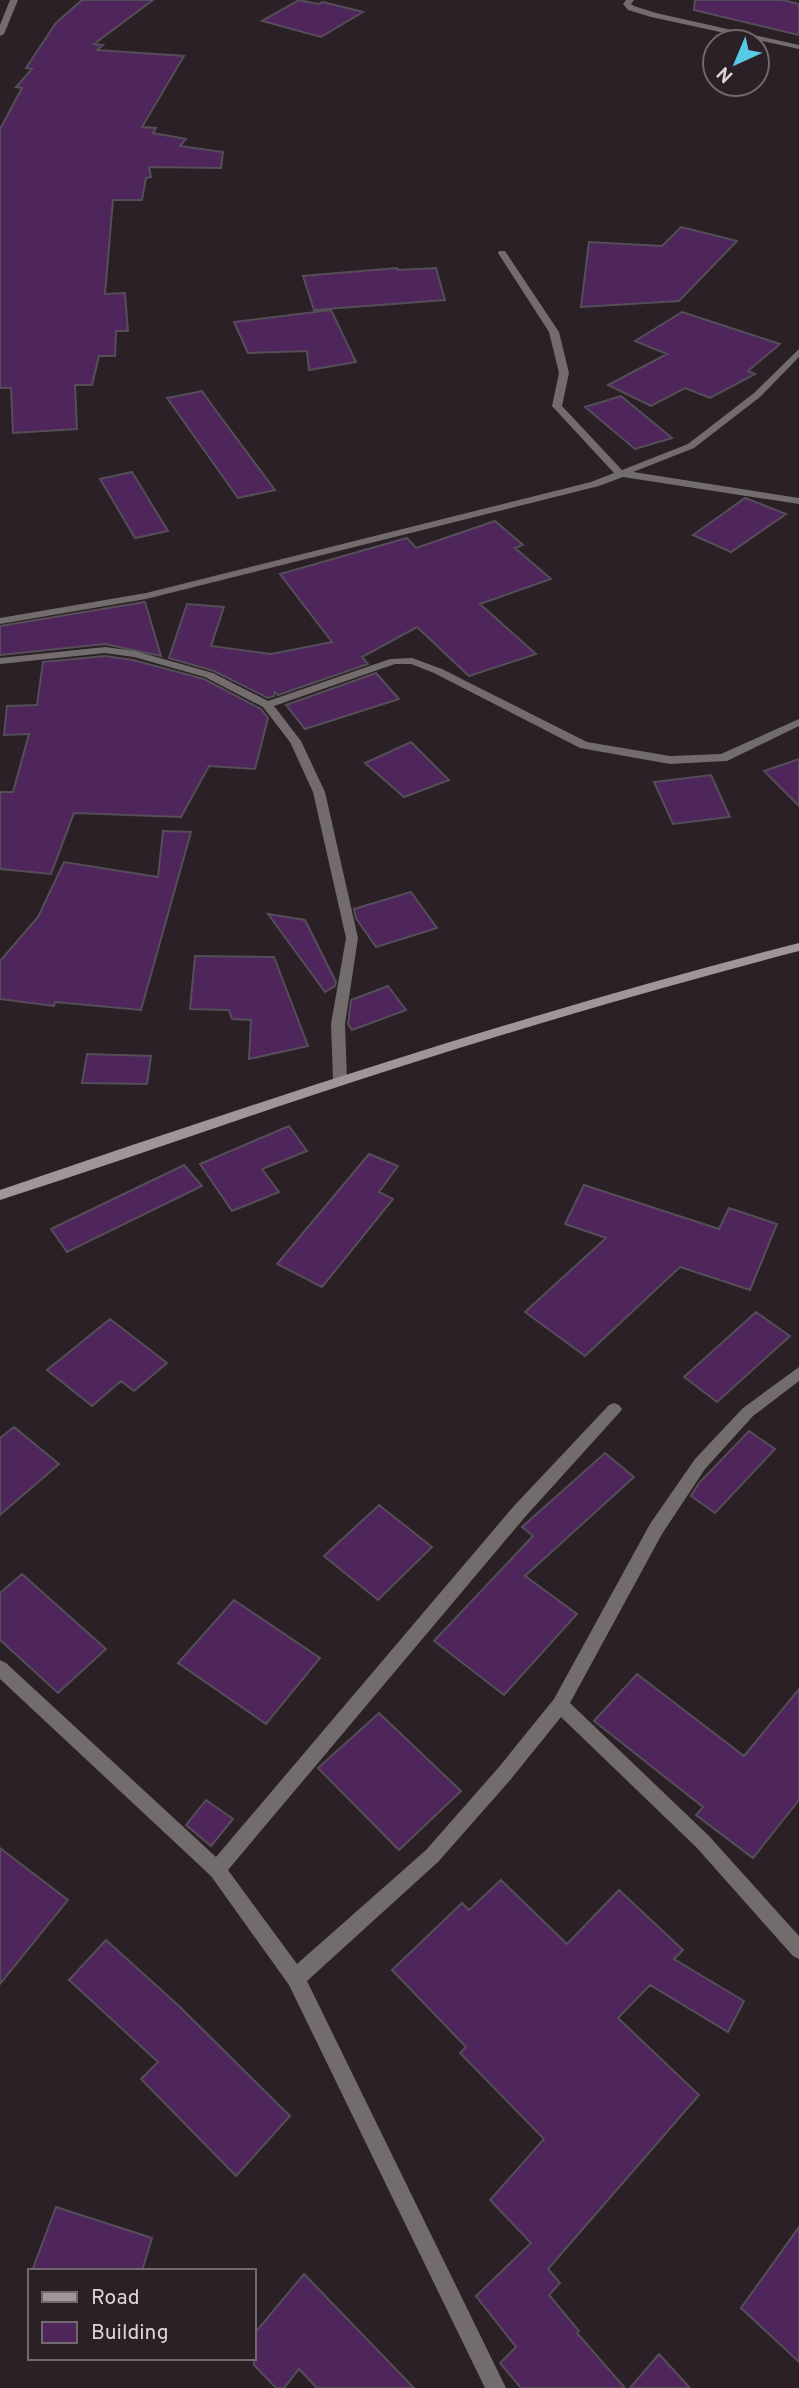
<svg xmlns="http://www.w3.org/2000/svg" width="799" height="2388" font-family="Overpass,sans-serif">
	<rect width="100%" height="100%" fill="#2a2026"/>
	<path fill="#4e265b" stroke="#554e58" stroke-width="2" d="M82,0H153L94,44L103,45L97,50L184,56L142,127L156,128L153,133L186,139L180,146L223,152L221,168L149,167L151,177L146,178L142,200H113L105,294L125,293L128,331H116L115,356H99L92,385H75L77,429L13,433L11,388H0V129L22,88L16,87L32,69L26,68L56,23Z
		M299,0L318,4L323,2L363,12L321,37L262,21Z
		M695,0H783L799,4V35L694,10Z
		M681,227L737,241L679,301L581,307L589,242L662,246Z
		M397,268L398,270L436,268L445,300L314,310L303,276Z
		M331,310L356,362L309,370L307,351L248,353L234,322Z
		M682,312L780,344L748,371L755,374L710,398L685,388L651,406L608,385L667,354L635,341Z
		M202,391L214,408L275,490L238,498L167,398Z
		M621,396L672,438L635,449L585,407Z
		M132,472L168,531L135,538L100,479Z
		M745,498L786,514L731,552L693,535Z
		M495,521L523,545L515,548L551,579L480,604L536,654L469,676L417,627L362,657L368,664L278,695L275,692L274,696L268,698L214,671L169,658L187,604L224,607L211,646L271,654L332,642L280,574L407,538L416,548Z
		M145,602L161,656L105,644L0,655V626Z
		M105,656L133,660L204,679L261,709L268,718L255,769L209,766L181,817L74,813L51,874L0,869V792H13L29,734L4,735L7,706L37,705L43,662Z
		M376,673L399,699L305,729L286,705Z
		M411,742L449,780L404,797L365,763Z
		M799,759V806L764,771Z
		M711,775L730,817L673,824L654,782Z
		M163,831L191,832L141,1010L55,1002L54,1006L0,999V961L38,917L64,862L158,877Z
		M411,892L437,928L376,947L356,918L354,909Z
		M268,914L305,920L336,982L335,986L325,992Z
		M195,956L274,957L308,1046L249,1059L251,1020L232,1019L229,1010L190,1009Z
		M388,986L406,1010L352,1030L348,1024L351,1000Z
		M87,1054L151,1056L147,1084L82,1083Z
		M289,1126L307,1151L262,1169L279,1192L232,1211L200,1164Z
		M369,1154L398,1166L379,1192L393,1199L322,1287L277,1264Z
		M184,1165L202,1186L67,1252L51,1229Z
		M584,1185L719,1229L729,1208L777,1224L750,1290L680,1267L585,1356L525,1312L606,1238L565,1224Z
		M756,1312L790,1336L717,1402L684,1377Z
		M110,1319L167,1363L134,1391L121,1381L92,1406L47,1370Z
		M14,1427L59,1464L0,1515V1438Z
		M749,1431L775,1449L715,1513L691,1496L699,1483Z
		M605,1453L634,1477L525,1576L577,1614L504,1695L434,1641L533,1536L522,1527Z
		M379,1505L432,1547L378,1600L324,1556Z
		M22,1574L106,1649L58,1693L0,1640V1593Z
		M234,1600L320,1658L266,1724L178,1663Z
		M637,1674L744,1756L799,1689V1800L753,1858L696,1815L703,1807L594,1721Z
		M379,1713L461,1791L399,1850L318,1768Z
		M206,1800L233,1819L211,1846L186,1825Z
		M0,1848L68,1900L0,1984Z
		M501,1880L567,1944L619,1890L683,1950L674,1959L744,2001L728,2032L650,1985L618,2018L699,2095L548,2269L560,2283L549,2295L579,2331L577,2333L625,2388H521L500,2363L516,2347L476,2296L531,2243L490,2200L544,2139L460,2053L466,2047L392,1970L462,1903L469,1910Z
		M106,1940L179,2006L290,2116L236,2176L141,2079L158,2062L69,1980Z
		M56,2207L152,2238L142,2271H32Z
		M799,2227V2362L741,2308Z
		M304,2274L414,2388H317L299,2369L284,2388H276L254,2365V2334Z
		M659,2354L690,2388H630Z"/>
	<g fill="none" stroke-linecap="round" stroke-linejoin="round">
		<path fill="#736c6d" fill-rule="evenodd" d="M626,0H634L631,4L634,6L656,13L799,45V49L651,17L628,10L623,4Z
			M499,251H505L559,332L569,373L562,406L622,470L688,444L754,393L799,349V357L760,397L694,448L633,472L799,498V504L623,477L599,486L146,599L0,624V618L146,593L591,482L614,473L552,406L559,373L549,332L498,253Z
			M105,647L135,651L213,673L268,701L390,659L412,658L442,669L587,742L670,756L721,754L799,719V726L727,761L670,764L580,748L434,673L411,664H395L274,706L301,741L325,792L358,938L345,1024L347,1080L340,1085L333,1080L331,1024L346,938L313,792L290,742L263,707L205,677L134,657L105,653L0,664V658Z
			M799,1367V1381L753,1416L705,1469L662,1534L570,1703L709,1836L799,1936V1959L793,1956L697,1848L561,1717L511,1779L438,1862L307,1981L506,2388H485L289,1985L211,1876L0,1679V1660L6,1663L216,1857L513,1507L609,1405L614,1403L619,1405L622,1409L619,1413L525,1517L228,1870L297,1964L426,1850L499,1767L554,1699L650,1524L695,1459L743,1408Z"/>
		<path fill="#736c6d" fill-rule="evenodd" d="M10,0H18L4,34L0,36V25Z"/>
		<path fill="#a09697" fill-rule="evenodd" d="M799,943V951C631,995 466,1044 301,1099C201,1132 101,1168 0,1200V1190C264,1100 529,1012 799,943Z"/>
	</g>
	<rect x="28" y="2269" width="228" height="91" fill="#2a2026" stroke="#71696e" stroke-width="2"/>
	<rect x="42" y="2292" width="35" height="10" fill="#a09697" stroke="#71696e" stroke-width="2"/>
	<text x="91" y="2304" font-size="21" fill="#dcd6d9">Road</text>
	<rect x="42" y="2322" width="35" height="21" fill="#4e265b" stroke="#71696e" stroke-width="2"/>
	<text x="91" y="2339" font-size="21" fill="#dcd6d9">Building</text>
	<g transform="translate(736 63) rotate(224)"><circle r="33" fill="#2a2026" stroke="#71696e" stroke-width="2"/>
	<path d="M0-5L12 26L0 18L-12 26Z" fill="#58c9e4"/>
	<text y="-10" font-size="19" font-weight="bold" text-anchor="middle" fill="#dcd6d9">N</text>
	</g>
</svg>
